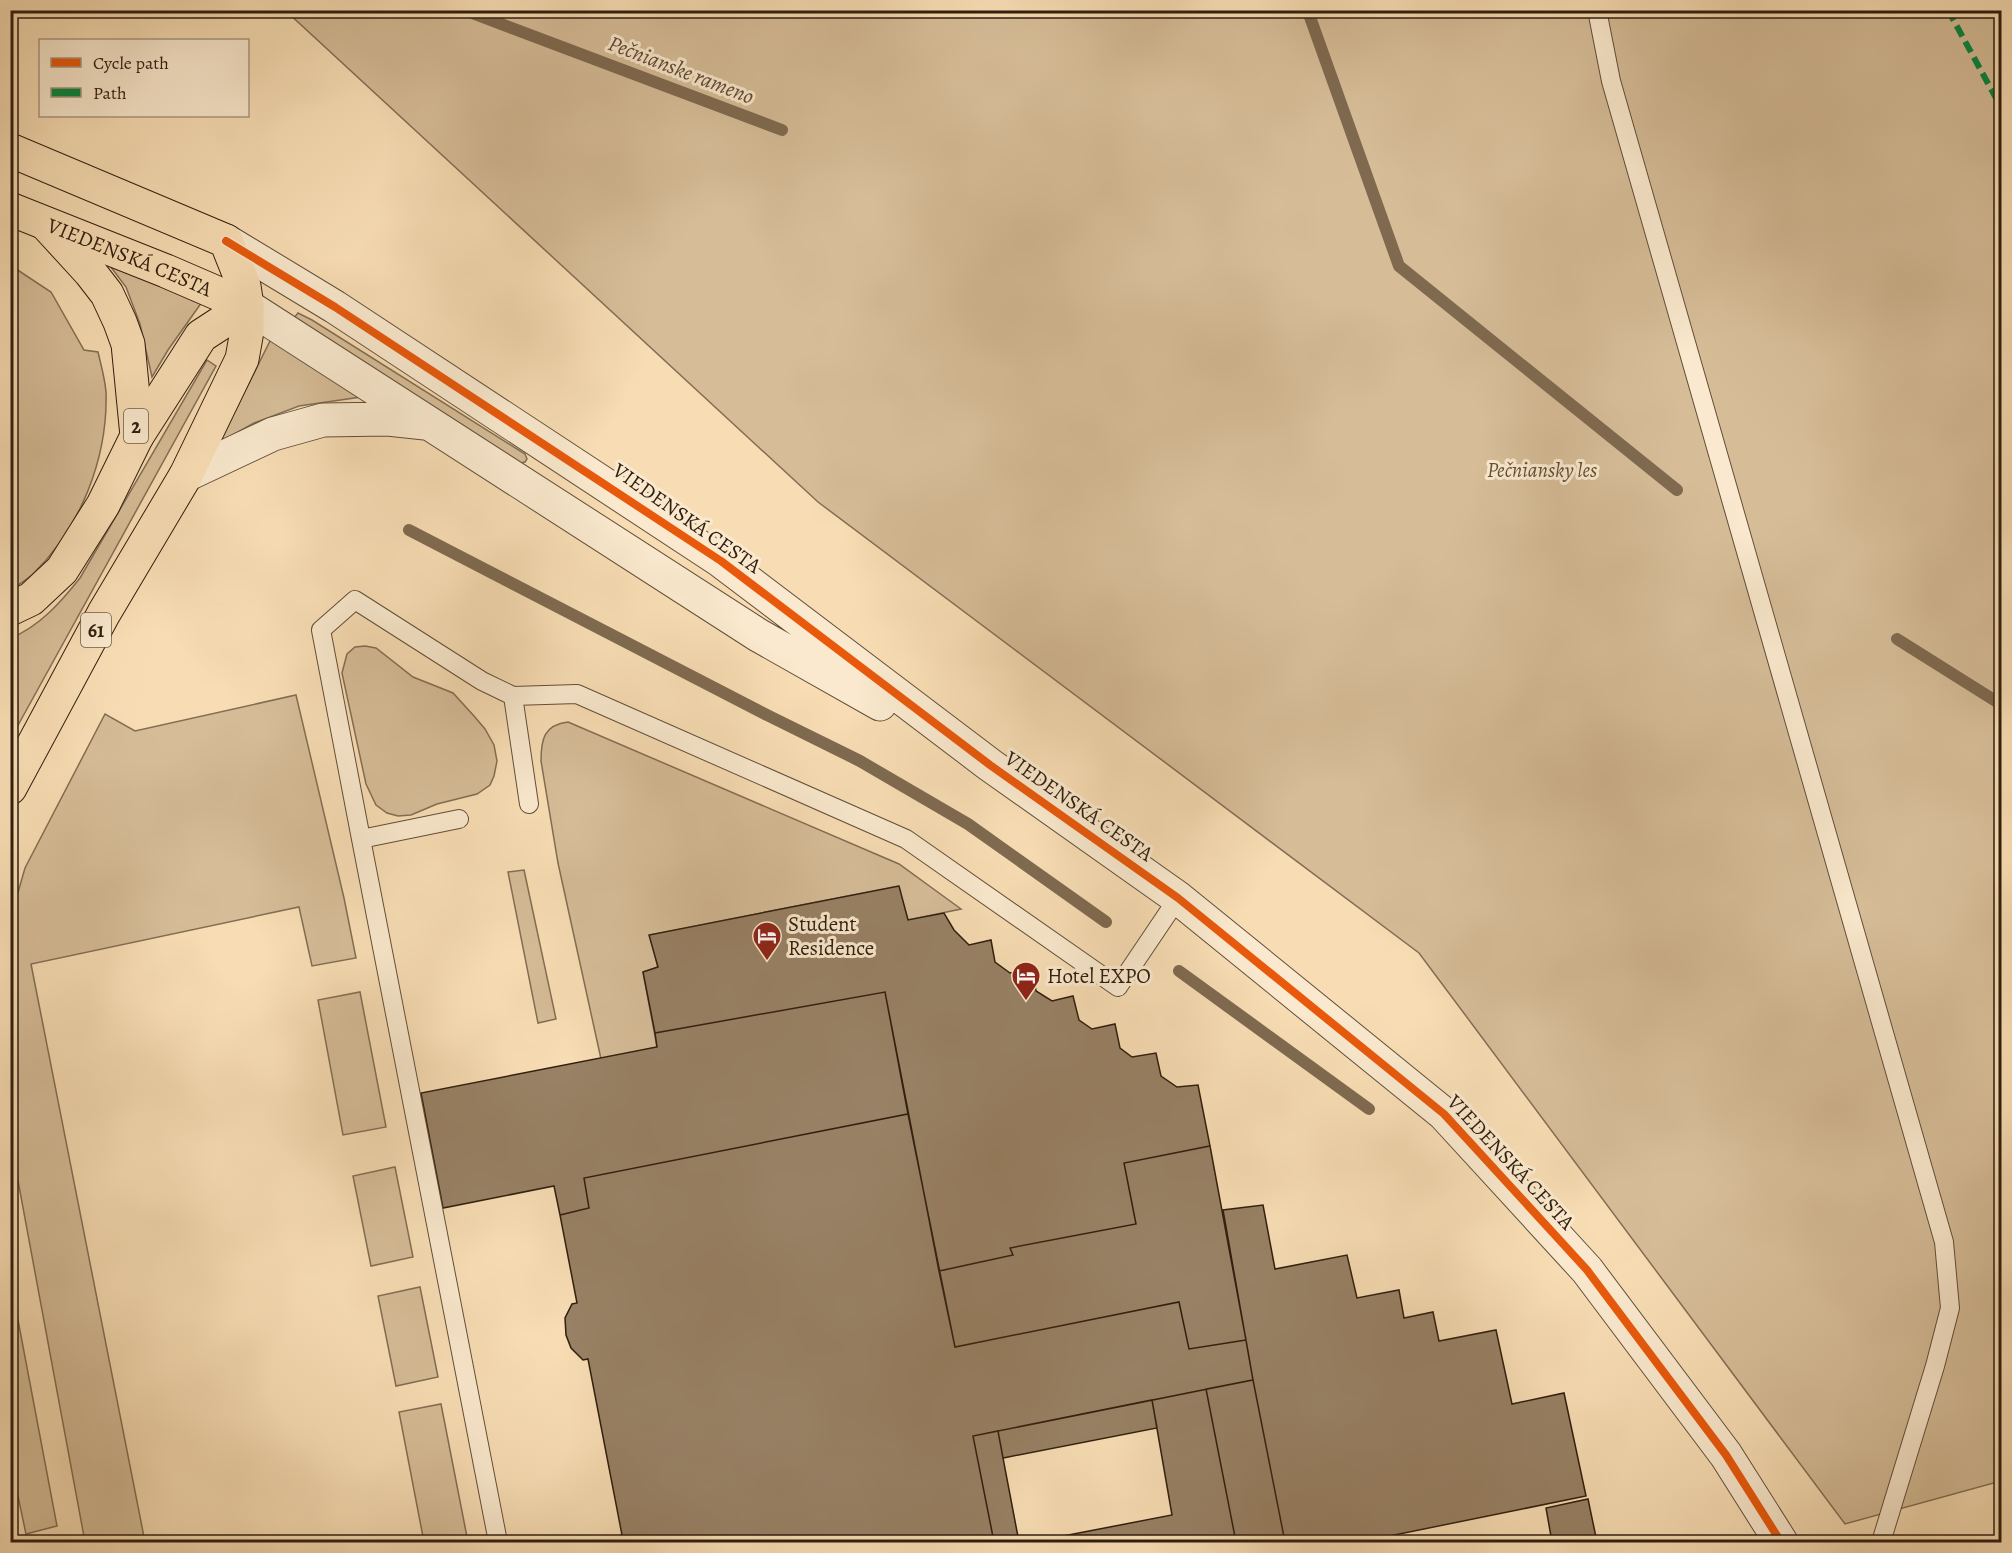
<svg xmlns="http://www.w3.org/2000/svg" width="2012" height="1553" font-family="Alegreya,serif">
	<rect width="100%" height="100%" fill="#f8ddb4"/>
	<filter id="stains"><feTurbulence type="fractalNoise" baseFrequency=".00333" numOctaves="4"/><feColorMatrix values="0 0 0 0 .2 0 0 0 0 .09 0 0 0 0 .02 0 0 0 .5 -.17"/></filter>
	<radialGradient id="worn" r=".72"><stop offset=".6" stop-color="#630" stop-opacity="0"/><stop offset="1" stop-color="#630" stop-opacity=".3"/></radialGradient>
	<path fill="#d6bd98" stroke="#836e54" stroke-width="1.5" d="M286,11H2001V1481L1845,1524L1419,953L818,502Z
		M98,250L202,302L168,350L152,377L140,324L126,287Z
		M10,265L51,292L84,350L98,352C101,365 105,379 106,392C108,459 80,528 33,574C26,580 18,585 11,590Z
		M298,313L312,320L525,454L527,459L525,462L521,463L293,319Z
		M271,339L368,396L299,406L254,423L222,441L219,438L236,409Z
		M207,360L216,366L11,738V638C40,626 61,602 80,578Z
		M365,646L376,648L413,677L453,693L474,716L485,729L494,745L497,761L494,776L490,785L477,794L437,804L411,815L398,816L387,813L376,805L366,784L342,673L347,654L355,647Z
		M296,695L344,898L356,958L312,966L299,907L31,964L145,1542H85L11,1143L10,920L25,868L105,714L135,731Z
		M568,722L899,864L961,909L908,920L898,886L650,935L658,967L643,972L657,1047L601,1059L558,863L541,761C541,739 544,725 568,722Z
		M524,870L556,1019L538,1023L508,872Z
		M360,992L386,1127L343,1135L318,1000Z
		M395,1167L413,1257L371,1266L353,1176Z
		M11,1283L57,1526L26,1534L11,1463Z
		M420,1287L438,1377L396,1386L378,1296Z
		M441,1404L468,1542H424L399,1412Z"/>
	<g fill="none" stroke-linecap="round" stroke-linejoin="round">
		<path stroke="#7f6a50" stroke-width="12" d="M464,10L782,130
			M1310,10V17L1399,266L1677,490
			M409,530L769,716L860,761L968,824L1106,922
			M1897,639L2002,705
			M1179,971L1369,1109"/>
	</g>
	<path fill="#988165" stroke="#301e0f" stroke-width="1.5" d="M899,886L908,920L944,913L954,930L969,945L991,940L995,962L1010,973L1032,968L1036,991L1052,1001L1073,996L1079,1020L1092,1029L1115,1024L1120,1048L1132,1057L1156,1053L1161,1076L1177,1087L1198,1085L1210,1146L1124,1163L1136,1224L1010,1248L1013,1255L939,1271L885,992L655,1033L643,972L658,967L649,935Z
		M885,992L908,1114L584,1178L589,1208L560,1215L554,1186L443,1208L421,1093L657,1047L655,1033Z
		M908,1114L955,1347L1179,1302L1189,1349L1246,1340L1253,1380L973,1436L994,1542H614L617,1536L622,1535L588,1359L583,1360L571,1348L566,1335L565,1318L572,1304L577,1303L560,1215L589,1208L584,1178Z
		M1210,1146L1246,1340L1189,1349L1179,1302L955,1347L939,1271L1013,1255L1010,1248L1136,1224L1124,1163Z
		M1263,1205L1275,1269L1347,1255L1357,1298L1399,1290L1404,1318L1433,1312L1439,1341L1496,1330L1512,1404L1564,1393L1586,1496L1360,1542H1285L1253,1380L1223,1210Z
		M1253,1380L1285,1542H1032L1172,1515L1152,1400Z
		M1253,1380L1285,1542H1236L1206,1389Z
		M1152,1400L1157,1428L1003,1458L998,1431Z
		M998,1431L1003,1458L1019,1542H994L973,1436Z
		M1588,1499L1597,1542H1552L1546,1508Z"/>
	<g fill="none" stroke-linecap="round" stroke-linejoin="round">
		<g stroke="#624e38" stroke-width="20">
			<path id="lane" d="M1597,10L1611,81L1944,1242L1950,1308L1935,1366L1881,1542
				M513,696L529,804
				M459,819L361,839L498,1542
				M361,839L321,630L355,600L482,681L513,696L577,694L906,839L1118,987L1178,898"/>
		</g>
		<g stroke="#624e38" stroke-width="35">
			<path id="street" d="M226,241L335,307L721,561L990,765L1178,898L1444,1114L1587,1270L1726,1455L1781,1542
				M247,306L758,635L880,704
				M186,475L273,434L323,420L388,419L425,423"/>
		</g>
		<g stroke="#301e0f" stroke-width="35">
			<g id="primary">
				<path d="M10,150L226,241L244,286L247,306V331L242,359L186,475L104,613L10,788"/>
				<path id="s1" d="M10,209L166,271L247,306"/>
				<path d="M137,436L201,336L247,306"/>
				<path d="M10,609L31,599L62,570L103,505L137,436L128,344L120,322L107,294L90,272L46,224"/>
			</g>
		</g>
		<use href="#lane" stroke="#fae9ce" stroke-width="18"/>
		<use href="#street" stroke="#fae9ce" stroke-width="33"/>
		<use href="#primary" stroke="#f8ddb4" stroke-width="33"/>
		<path stroke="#00873e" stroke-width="6" stroke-dasharray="12 6" stroke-linecap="butt" d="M1948,10L2002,109"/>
		<g stroke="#fae9ce" stroke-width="11">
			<path id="cycleway" d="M226,241L335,307L721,561L990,765L1178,898L1444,1114L1587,1270L1726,1455L1781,1542"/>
		</g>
		<use href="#cycleway" stroke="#e8590c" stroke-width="8"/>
	</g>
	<defs>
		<g id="hotel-pin" transform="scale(1.5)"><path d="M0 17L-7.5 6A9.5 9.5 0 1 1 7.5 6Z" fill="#8f2418" stroke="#fae9ce"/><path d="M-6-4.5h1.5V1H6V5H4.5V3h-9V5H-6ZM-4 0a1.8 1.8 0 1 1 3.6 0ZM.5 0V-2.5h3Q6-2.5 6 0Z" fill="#fff"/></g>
	</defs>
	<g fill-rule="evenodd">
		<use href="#hotel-pin" x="767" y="936"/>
		<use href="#hotel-pin" x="1026" y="976"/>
	</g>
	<g text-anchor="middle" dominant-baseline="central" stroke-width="6" stroke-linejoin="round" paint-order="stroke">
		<g fill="#fae9ce" stroke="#6d5b48" stroke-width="1.5">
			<rect x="124" y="409" width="24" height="34" rx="4.5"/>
			<rect x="81" y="613" width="30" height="34" rx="4.5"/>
		</g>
		<g font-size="20" font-weight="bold" fill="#301e0f">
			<text x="136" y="426">2</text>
			<text x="96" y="630">61</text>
		</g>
		<g font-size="21" fill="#301e0f" stroke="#fae9ce">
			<text stroke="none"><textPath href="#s1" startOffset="129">VIEDENSKÁ CESTA</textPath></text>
			<text transform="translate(687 518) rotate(35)">VIEDENSKÁ CESTA</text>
			<text transform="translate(1079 806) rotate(35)">VIEDENSKÁ CESTA</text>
			<text transform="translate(1511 1162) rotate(47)">VIEDENSKÁ CESTA</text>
		</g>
		<g font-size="21" font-style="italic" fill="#624e38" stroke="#fae9ce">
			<text x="1542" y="470">Pečniansky les</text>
		</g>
		<g font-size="21" fill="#301e0f" stroke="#fae9ce" text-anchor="start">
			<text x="788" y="924">Student<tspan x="788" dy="24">Residence</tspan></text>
			<text x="1047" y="976">Hotel EXPO</text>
		</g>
		<g font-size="22" font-style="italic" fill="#5e4a35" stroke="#fae9ce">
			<text transform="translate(681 70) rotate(21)">Pečnianske rameno</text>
		</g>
	</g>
	<rect width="2012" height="1553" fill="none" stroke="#f8ddb4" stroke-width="36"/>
	<rect x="12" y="12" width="1988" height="1529" fill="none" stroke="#301e0f" stroke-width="3"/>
	<rect x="18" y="18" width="1976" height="1517" fill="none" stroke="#301e0f" stroke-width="1.5"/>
	<rect x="39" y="39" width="210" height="78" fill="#fae9ce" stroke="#a99882" stroke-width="1.5"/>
	<rect x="51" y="58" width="30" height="9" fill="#e8590c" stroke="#a99882" stroke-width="1.5"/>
	<text x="93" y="69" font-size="18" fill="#301e0f">Cycle path</text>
	<rect x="51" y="88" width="30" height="9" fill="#00873e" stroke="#a99882" stroke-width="1.5"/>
	<text x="93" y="99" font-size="18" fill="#301e0f">Path</text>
	<rect width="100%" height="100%" filter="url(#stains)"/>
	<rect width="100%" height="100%" fill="url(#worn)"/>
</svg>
